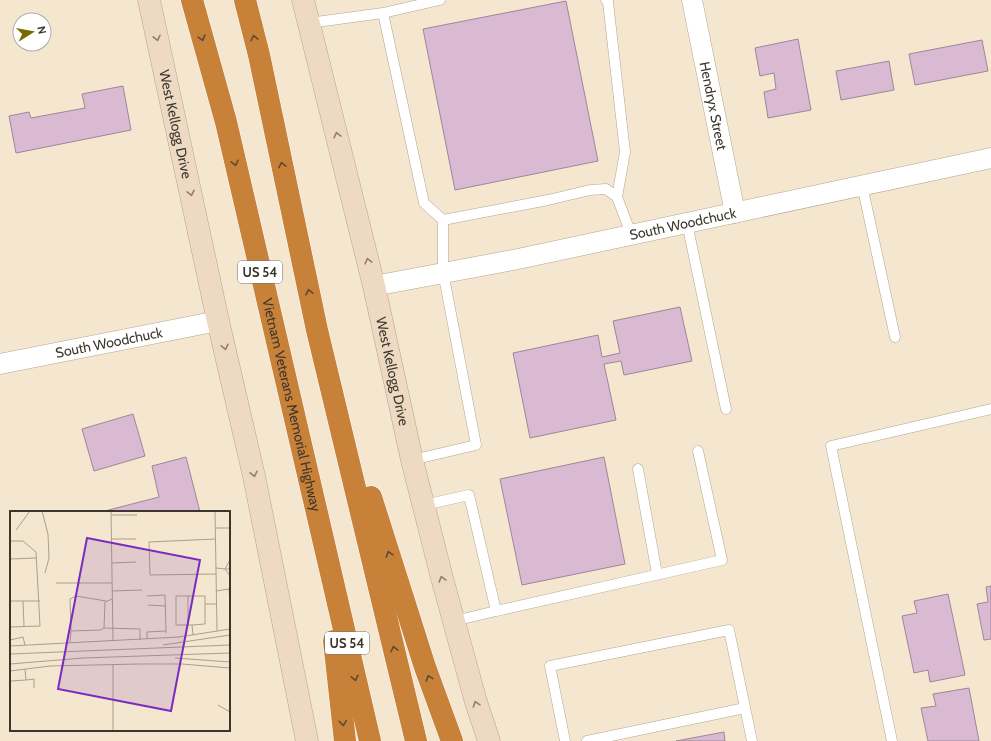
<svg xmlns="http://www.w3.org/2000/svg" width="991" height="741" font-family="Cabin,sans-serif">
	<rect width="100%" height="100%" fill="#f4e6cf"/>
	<path fill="#d9bad2" stroke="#9d8798" d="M566,1L598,161L455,190L423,29Z
		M798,39L811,110L768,118L764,92L776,89L774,73L760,76L755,48Z
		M982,40L988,71L915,85L909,54Z
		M889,61L894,90L841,100L836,71Z
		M123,86L131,130L16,153L9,116L29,112L31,118L85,108L82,94Z
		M680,307L692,361L624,375L621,361L604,364L616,420L530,438L513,353L598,335L602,357L620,353L613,321Z
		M133,414L145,456L94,471L82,429Z
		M186,457L200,512H101L159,497L152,466Z
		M604,457L625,564L522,585L500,479Z
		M991,586V639L984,640L977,604L988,602L986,587Z
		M948,594L965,675L930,682L928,670L914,673L902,616L917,613L914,601Z
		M969,688L979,741H928L921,708L936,706L933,694Z
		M724,732L725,741H676Z"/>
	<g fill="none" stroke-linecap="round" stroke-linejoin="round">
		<g stroke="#b3a68f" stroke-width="11">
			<path id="lane" d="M606,0L608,2L625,152L617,197
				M383,13L440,0
				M309,23L383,13L424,203L443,220
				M862,185L895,337
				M687,223L726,409
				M412,460L476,445L443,272V220L548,200L590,190L606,189L617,197L631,234
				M638,469L657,574
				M424,505L469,495L496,611L454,621
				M496,611L722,560L698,451
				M565,741L550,666L729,630L752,741
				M587,741L745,708
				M892,741L831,446L991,409"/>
		</g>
		<g stroke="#b3a68f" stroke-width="21">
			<g id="street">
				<path id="s1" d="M692,0L735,213"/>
				<path id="s2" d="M374,286L518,259L991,158"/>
				<path id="s3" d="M0,364L218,321"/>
			</g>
		</g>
		<g stroke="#b3a68f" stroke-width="23">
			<g id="secondary">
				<path id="s4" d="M149,0L218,321L254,476L307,741"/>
				<path id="s5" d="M303,0L374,286L412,460L442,578L476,702L489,741"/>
			</g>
		</g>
		<g stroke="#fff" stroke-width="23">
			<g id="highway">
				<path id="s6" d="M192,0L226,122L370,741"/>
				<path d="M245,0L259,55L317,330L416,741"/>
				<path d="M371,497L425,667L452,741"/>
				<path d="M334,641L345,741"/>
			</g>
		</g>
		<use href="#lane" stroke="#fff" stroke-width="10"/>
		<use href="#street" stroke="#fff" stroke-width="20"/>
		<use href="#secondary" stroke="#eed9c3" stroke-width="22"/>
		<use href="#highway" stroke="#c78138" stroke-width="22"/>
	</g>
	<defs><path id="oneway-chevron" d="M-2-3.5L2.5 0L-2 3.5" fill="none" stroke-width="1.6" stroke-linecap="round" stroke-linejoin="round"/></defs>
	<g stroke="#8c8071">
		<use href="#oneway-chevron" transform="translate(157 38) rotate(78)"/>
		<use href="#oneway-chevron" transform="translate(337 135) rotate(-104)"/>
		<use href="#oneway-chevron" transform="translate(191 193) rotate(78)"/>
		<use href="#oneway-chevron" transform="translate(368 261) rotate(-104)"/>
		<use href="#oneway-chevron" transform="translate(225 347) rotate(77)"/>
		<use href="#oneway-chevron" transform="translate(254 474) rotate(77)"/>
		<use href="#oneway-chevron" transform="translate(442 579) rotate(-105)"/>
		<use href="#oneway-chevron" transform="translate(476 704) rotate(-108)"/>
	</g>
	<g stroke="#5f4a30">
		<use href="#oneway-chevron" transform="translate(202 38) rotate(74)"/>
		<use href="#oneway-chevron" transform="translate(254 38) rotate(-104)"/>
		<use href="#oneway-chevron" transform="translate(235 163) rotate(77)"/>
		<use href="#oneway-chevron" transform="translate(282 165) rotate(-102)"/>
		<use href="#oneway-chevron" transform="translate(309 292) rotate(-102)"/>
		<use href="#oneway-chevron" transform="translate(389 554) rotate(-108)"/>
		<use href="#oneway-chevron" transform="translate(394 649) rotate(-103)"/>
		<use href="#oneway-chevron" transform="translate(355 678) rotate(77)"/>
		<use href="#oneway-chevron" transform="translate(429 678) rotate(-110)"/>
		<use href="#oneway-chevron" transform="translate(343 723) rotate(84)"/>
	</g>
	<g text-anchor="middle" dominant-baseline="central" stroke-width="4" stroke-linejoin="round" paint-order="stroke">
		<g fill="#fff" stroke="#76736d" stroke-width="1">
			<rect x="238" y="261" width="44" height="22" rx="3"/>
			<rect x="325" y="632" width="44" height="22" rx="3"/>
		</g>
		<g font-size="13" font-weight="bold" fill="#3c372e">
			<text x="260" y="272">US 54</text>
			<text x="347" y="643">US 54</text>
		</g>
		<g font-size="14" fill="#3c372e" stroke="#fff">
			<text stroke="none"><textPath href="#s1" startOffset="108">Hendryx Street</textPath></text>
			<text stroke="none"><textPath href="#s4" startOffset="127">West Kellogg Drive</textPath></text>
			<text stroke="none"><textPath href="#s2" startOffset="315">South Woodchuck</textPath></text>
			<text stroke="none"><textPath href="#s3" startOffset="111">South Woodchuck</textPath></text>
			<text stroke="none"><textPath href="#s5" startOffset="382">West Kellogg Drive</textPath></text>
			<text stroke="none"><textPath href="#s6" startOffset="417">Vietnam Veterans Memorial Highway</textPath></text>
		</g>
	</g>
	<g transform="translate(10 511)">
		<rect width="220" height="220" fill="#f4e6cf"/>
		<path fill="none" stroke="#aaa08f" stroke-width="1" d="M32,0L38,23L39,47L35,62M101,0L103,129M205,0L207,120M101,4H127M205,17H220M6,19L20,0M101,28H126M205,28L139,31L140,64L206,63M0,30H13L26,41L30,115L0,116M0,48L26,47M220,49L215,58H220M102,52L126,51M206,57L215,58L220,65M46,72H102M219,78L220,90M102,80L132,79M206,80L219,78L220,75M137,85L155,84L156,120M178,85V114M102,88L95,91L94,117L130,118V129M0,90H30M13,90L14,115M138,94L155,95M182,114H166V85H195V93M61,120L60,88L66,85L96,90M183,124L182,114L195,113V93H206M137,128V121L156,120V122M0,129L13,126L15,134M60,131L61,120L91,119L94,117M153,134L220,124M0,135L169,126L220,118M0,143L220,134M165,147L220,151M0,153L73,147L220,142M0,160L40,155L128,153H172L220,157M16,169L24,168V177M0,170L16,169L15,158M208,194L220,201M103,220V154"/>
		<path fill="#7b2cbf" fill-opacity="0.15" stroke="#7b2cbf" stroke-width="2" d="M77,27L190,49L161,200L48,178Z"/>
		<rect width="220" height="220" fill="none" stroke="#3c372e" stroke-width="2"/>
	</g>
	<g transform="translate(32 32) rotate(79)"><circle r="19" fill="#ffffff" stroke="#b1afab"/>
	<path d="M0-3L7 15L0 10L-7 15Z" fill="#766900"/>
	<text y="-6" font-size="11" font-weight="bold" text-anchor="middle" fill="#3c372e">N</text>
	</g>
</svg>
